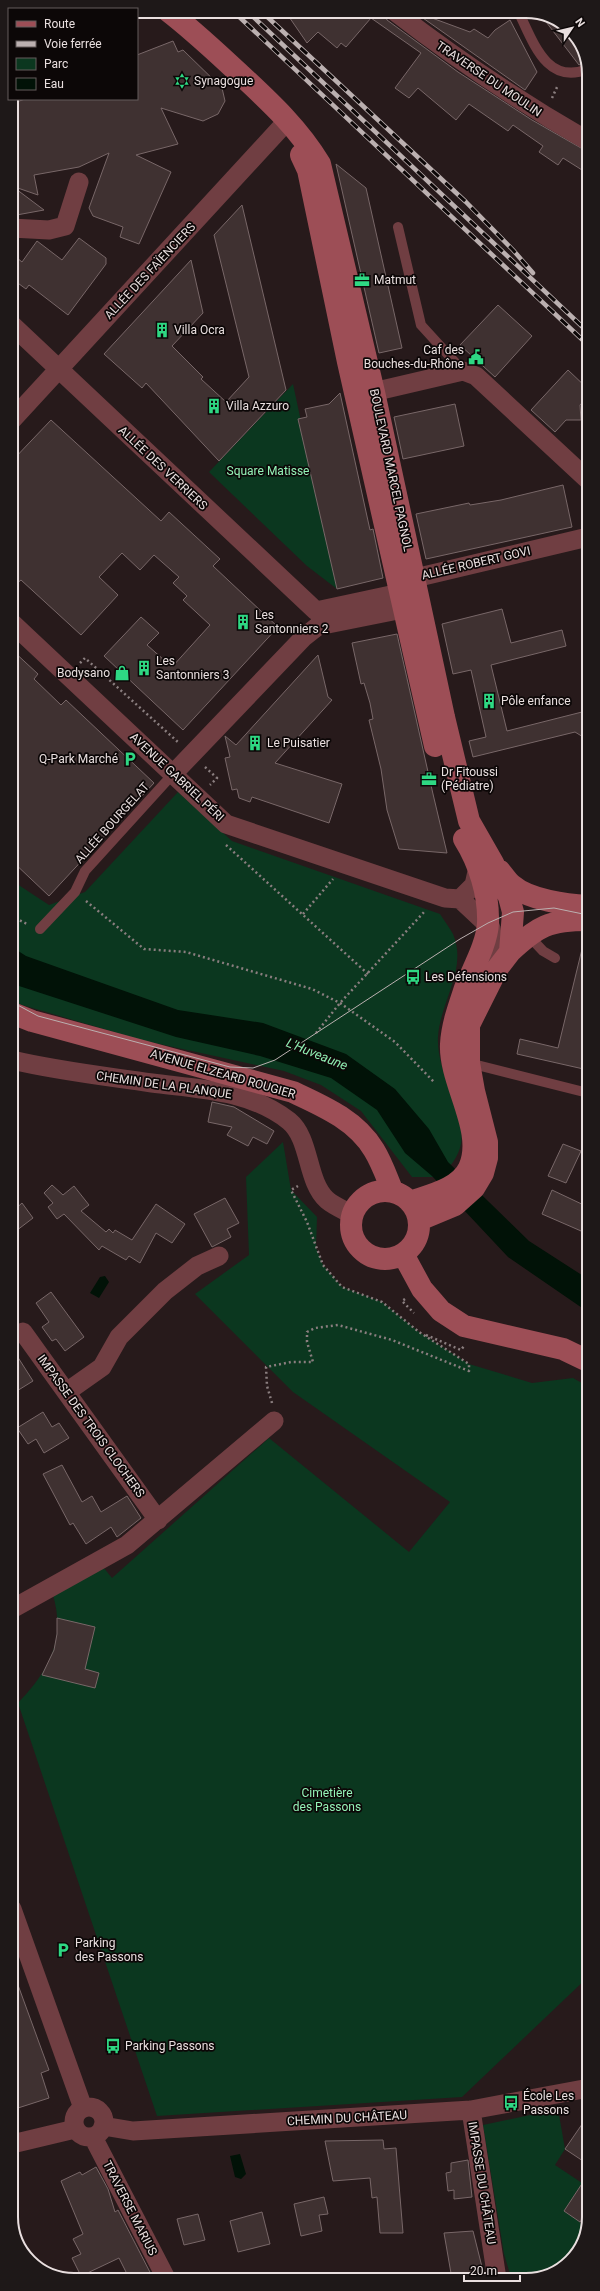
<svg xmlns="http://www.w3.org/2000/svg" width="600" height="2291" font-family="Roboto,sans-serif">
	<rect width="100%" height="100%" fill="#271a1b"/>
	<path fill="#0b371f" d="M293,384L337,589L307,566L209,472Z
		M178,792L232,841L440,914C444,920 449,927 453,934C468,969 440,1002 438,1037C436,1074 466,1109 461,1144C458,1158 450,1166 441,1177H412L361,1111L321,1085L284,1071L141,1040L12,1002L11,880L49,905L85,892Z
		M283,1142L291,1190L317,1217L316,1248L323,1265L342,1287L382,1302L419,1332L469,1364L532,1383L573,1378L589,1387V1976L462,2097L157,2116L18,1703C49,1671 66,1640 53,1595L103,1567L112,1578L269,1438L409,1552L450,1502L293,1392L195,1294L249,1255L246,1177Z
		M558,2109L565,2149L555,2165L582,2183L564,2211L580,2222L583,2235L576,2255L538,2279H514L510,2274L504,2254L483,2125Z"/>
	<path fill="#011207" d="M12,947L26,956L178,1010L263,1023L346,1054L395,1089L429,1129L448,1162L529,1241L588,1279V1312L508,1257L432,1176L405,1153L377,1110L331,1078L260,1056L176,1037L19,986L12,981Z
		M105,1276L109,1282L99,1298L90,1293L100,1277Z
		M240,2154L246,2174L241,2179L235,2177L230,2156Z"/>
	<path fill="#3f3131" stroke="#786768" d="M285,11H383L387,20L458,72L532,120L588,152V163L582,170L563,158L558,165L539,152L543,146L513,125L508,131L469,104L456,120L418,88L409,98L395,88L421,53L371,18L346,47L341,43L337,48L318,32L307,43Z
		M413,11L470,32L474,29L488,38L495,30L510,20L537,72L525,90Z
		M540,14L568,27L587,60L579,65Z
		M173,41L178,52L183,50L222,88L225,101L218,114L203,121L161,108L178,144L136,155L171,172L139,244L120,237L123,227L93,216L89,208L109,153L79,167L34,175L38,195L12,186L44,210L11,216V104L25,99H137V55Z
		M336,164L366,188L402,348L379,353Z
		M242,205L286,390L219,461L146,383L142,388L104,354L191,260L203,313L172,346L203,377L201,379L226,402L249,377L214,235Z
		M79,238L106,258V264L68,315L29,285L26,289L11,278V253L22,262L37,241L62,260Z
		M498,305L532,336L495,377L460,345Z
		M568,370L588,389V396L580,405L581,420H566L555,432L531,410Z
		M340,393L370,530L373,529L383,578L337,589L298,419L307,417L305,409L329,404Z
		M455,404L464,446L403,459L394,417Z
		M51,420L161,521L169,512L220,559L213,566L278,627L183,730L104,656L141,617L159,633L147,645L172,667L210,625L183,600L187,596L173,583L179,577L154,555L140,570L122,553L99,577L118,595L81,635L21,580L11,588V462Z
		M563,485L572,527L426,559L416,514L469,503L470,505L501,500Z
		M502,609L511,643L562,630L566,646L491,665L507,731L582,712L588,740L575,732L473,757L469,741L486,737L471,670L453,674L442,624Z
		M397,634L433,794L447,853L399,849L387,810L381,769L369,720L373,719L370,703L364,683L361,684L352,643Z
		M11,649L38,674L34,679L61,705L66,700L154,783L49,896L11,860Z
		M318,655L328,697L332,700L275,763L342,784L329,823L252,797L250,802L239,798L237,789L232,790L225,758L230,757L225,736L236,745Z
		M583,945L588,946V1070L517,1054L520,1039L558,1048Z
		M212,1102L234,1107L274,1131L267,1144L253,1137L248,1146L227,1135L232,1127L208,1122Z
		M563,1144L581,1151L566,1183L548,1176Z
		M52,1185L63,1195L74,1186L89,1205L81,1211L106,1232L109,1229L113,1233L115,1230L132,1240L156,1204L185,1224L172,1243L156,1233L140,1263L129,1256L126,1260L102,1246L99,1250L64,1214L57,1219L48,1207L53,1203L44,1193Z
		M552,1190L588,1207V1234L542,1214Z
		M225,1198L239,1223L227,1229L231,1237L212,1247L194,1214Z
		M22,1203L33,1218L12,1234V1212Z
		M51,1292L84,1337L65,1351L56,1339L52,1341L42,1327L49,1322L36,1303Z
		M12,1348L33,1381L12,1394Z
		M43,1412L52,1427L59,1423L69,1438L44,1453L36,1439L28,1444L17,1428Z
		M62,1465L82,1502L92,1496L101,1512L127,1496L141,1518L117,1537L111,1527L86,1544L73,1523L70,1525L43,1474Z
		M57,1618L95,1627L85,1669L99,1673L95,1688L42,1675L54,1650L57,1634Z
		M12,1974H14L49,2070L41,2073L49,2098L18,2108L12,2092Z
		M589,2114V2165L565,2149Z
		M383,2140L384,2149L396,2148L403,2233H380L377,2197L372,2198L370,2178L333,2181L325,2141Z
		M468,2160L472,2197L454,2199V2190L448,2191L446,2173L451,2172V2163Z
		M96,2167L108,2189L115,2212L118,2210L154,2280H130L119,2258L81,2276L72,2258L81,2254L73,2239L83,2234L61,2181L80,2172L82,2175Z
		M589,2173V2209L580,2222L564,2211Z
		M324,2197L328,2214L319,2215L322,2231L301,2236L294,2204Z
		M262,2212L270,2244L238,2252L230,2221Z
		M198,2214L205,2240L184,2245L177,2219Z
		M473,2231L485,2279H452L444,2233Z"/>
	<g fill="none" stroke-linecap="round" stroke-linejoin="round">
		<path stroke="#8a7e7f" stroke-width="2.5" stroke-dasharray="2 3" stroke-linecap="butt" d="M552,98L558,85
			M80,663L85,658L179,743
			M205,767L217,778L210,785
			M226,845L368,974
			M86,901L144,949L186,952L312,989L340,1003L395,1042L435,1083
			M303,914L333,879
			M11,916L27,924
			M316,1033L340,1003L425,911
			M405,1299L402,1301L414,1313
			M426,1335L461,1350L464,1346
			M272,1403L267,1386L266,1367L291,1362H313L307,1342V1332L315,1328L338,1325L392,1340L469,1371V1364L419,1332L382,1302L342,1287L323,1265L307,1222L291,1190L298,1186"/>
		<path stroke="#703e42" stroke-width="10" d="M518,11C533,41 546,86 588,69
			M398,227L421,325L463,371
			M40,929L75,892L85,871L173,774
			M528,935L543,951L555,958
			M469,1063L588,1093"/>
		<path stroke="#703e42" stroke-width="19" d="M394,11C456,59 520,102 588,141
			M11,228L49,230L65,226L79,182
			M11,324L316,611
			M360,395L463,371L476,376L588,480
			M11,421L288,120
			M316,611L400,593L415,578L588,537
			M11,622L226,824L445,898L460,899L474,885L478,867
			M173,774L304,637L318,626L403,609L412,598
			M460,899L491,928L493,941L485,984
			M12,1060C58,1071 105,1076 152,1083C199,1089 250,1090 289,1121C311,1139 306,1181 327,1200C334,1206 344,1210 353,1215
			M23,1332L158,1520
			M68,1391L102,1367L119,1337L165,1291L197,1266L219,1256
			M12,1609L127,1545L274,1421
			M12,1909L83,2108
			M74 2122a15 15 0 1 1 30 0a15 15 0 1 1-30 0Z
			M471,2110L497,2279
			M103,2126L133,2131L471,2110L589,2088
			M93,2137L167,2280
			M12,2144L75,2129"/>
		<path stroke="#9d4e56" stroke-width="22" d="M168,11C194,31 217,53 241,75C271,103 299,129 320,164L374,392L444,717L469,821L493,863L509,897L513,912L510,952L497,969L469,1025V1063L474,1091L487,1142V1158L483,1173L474,1188L455,1205L419,1220
			M301,155L308,170L348,362L435,746
			M500,871C504,876 508,882 512,885C529,900 567,905 588,906
			M510,952C538,926 549,920 588,920
			M12,1013L32,1021L293,1092C323,1106 356,1120 374,1150C382,1163 387,1178 393,1192
			M351 1225a34 34 0 1 1 68 0a34 34 0 1 1-68 0Z
			M410,1202C430,1195 459,1189 469,1168C486,1131 449,1083 451,1044C452,1025 459,1006 465,988C473,968 487,944 488,923C489,894 479,863 464,839
			M403,1254L422,1289L441,1311L464,1326L563,1349L588,1361"/>
		<path stroke="#bbb0b0" stroke-width="1" d="M12,1002L38,1016L230,1067L253,1068L275,1060L460,939L488,923L513,912L554,908L583,914"/>
		<g stroke="#bbb0b0" stroke-width="4.5">
			<path id="rail" d="M233,11L588,345
				M247,11L588,332
				M261,11L466,202L513,250L533,273"/>
		</g>
		<use href="#rail" stroke="#0c0707" stroke-width="3" stroke-dasharray="9" stroke-linecap="butt"/>
	</g>
	<defs>
		<g id="synagogue-bare" transform="scale(1.2)"><path d="M0-6.5L5.6 3.2H-5.6ZM0 6.5L5.6-3.2H-5.6Z" fill="#2ed883" stroke="#0c0707" stroke-width="2.5" paint-order="stroke"/></g>
		<g id="office-bare" transform="scale(1.2)"><path d="M-6-3h4V-5.5h4V-3h4V5H-6ZM-1-4.5V-3h2v-1.5ZM-6 0V1H6V0Z" fill="#2ed883" stroke="#0c0707" stroke-width="2.5" paint-order="stroke"/></g>
		<g id="building-bare" transform="scale(1.2)"><path d="M-4-6H4V6H1V3H-1V6H-4ZM-2.5-4.3h1.7v1.8h-1.7ZM.8-4.3h1.7v1.8H.8ZM-2.5-1h1.7V.8h-1.7ZM.8-1h1.7V.8H.8Z" fill="#2ed883" stroke="#0c0707" stroke-width="2.5" paint-order="stroke"/></g>
		<g id="civic-bare" transform="scale(1.2)"><path d="M-.6-6.5H3V-4.5H.6V-3L4-1V1h2V6H-6V1h2V-1L-.6-3ZM-1.2 2.5V6h2.4V2.5Z" fill="#2ed883" stroke="#0c0707" stroke-width="2.5" paint-order="stroke"/></g>
		<g id="shop-bare" transform="scale(1.2)"><path d="M-5-2.5h2.3a2.7 3.5 0 0 1 5.4 0H5L5.5 6h-11ZM-1.5-2.5h3a1.5 2.3 0 0 0-3 0Z" fill="#2ed883" stroke="#0c0707" stroke-width="2.5" paint-order="stroke"/></g>
		<g id="parking-bare" transform="scale(1.2)"><path d="M-3.5-5.5H1a3.5 3.5 0 0 1 0 7H-1V5.5H-3.5ZM-1-3.4V-.6H.8a1.4 1.4 0 0 0 0-2.8Z" fill="#2ed883" stroke="#0c0707" stroke-width="2.5" paint-order="stroke"/></g>
		<g id="bus-bare" transform="scale(1.2)"><path d="M-5-6H5V4H4V6H2V4H-2V6H-4V4H-5ZM-3.5-4V0h7V-4ZM-3.5 1.2v1.5H-2V1.2ZM2 1.2v1.5H3.5V1.2Z" fill="#2ed883" stroke="#0c0707" stroke-width="2.5" paint-order="stroke"/></g>
	</defs>
	<g fill-rule="evenodd">
		<use href="#synagogue-bare" x="182" y="81"/>
		<use href="#office-bare" x="362" y="280"/>
		<use href="#building-bare" x="162" y="330"/>
		<use href="#civic-bare" x="476" y="357"/>
		<use href="#building-bare" x="214" y="406"/>
		<use href="#building-bare" x="243" y="622"/>
		<use href="#building-bare" x="144" y="668"/>
		<use href="#shop-bare" x="122" y="673"/>
		<use href="#building-bare" x="489" y="701"/>
		<use href="#building-bare" x="255" y="743"/>
		<use href="#parking-bare" x="130" y="759"/>
		<use href="#office-bare" x="429" y="779"/>
		<use href="#bus-bare" x="413" y="977"/>
		<use href="#parking-bare" x="63" y="1950"/>
		<use href="#bus-bare" x="113" y="2046"/>
		<use href="#bus-bare" x="511" y="2103"/>
	</g>
	<g text-anchor="middle" dominant-baseline="central" stroke-width="3.5" stroke-linejoin="round" paint-order="stroke">
		<g font-size="12" fill="#e9dfdf" stroke="#0c0707">
			<text transform="translate(489 79) rotate(34)">TRAVERSE DU MOULIN</text>
			<text transform="translate(150 271) rotate(-47)">ALLÉE DES FAÏENCIERS</text>
			<text transform="translate(163 468) rotate(43)">ALLÉE DES VERRIERS</text>
			<text transform="translate(391 470) rotate(78)">BOULEVARD MARCEL PAGNOL</text>
			<text transform="translate(476 563) rotate(-13)">ALLÉE ROBERT GOVI</text>
			<text transform="translate(177 777) rotate(43)">AVENUE GABRIEL PÉRI</text>
			<text transform="translate(112 823) rotate(-48)">ALLÉE BOURGELAT</text>
			<text transform="translate(223 1074) rotate(16)">AVENUE ELZEARD ROUGIER</text>
			<text transform="translate(164 1085) rotate(8)">CHEMIN DE LA PLANQUE</text>
			<text transform="translate(91 1426) rotate(54)">IMPASSE DES TROIS CLOCHERS</text>
			<text transform="translate(347 2118) rotate(-3)">CHEMIN DU CHÂTEAU</text>
			<text transform="translate(482 2183) rotate(81)">IMPASSE DU CHÂTEAU</text>
			<text transform="translate(130 2208) rotate(63)">TRAVERSE MARIUS</text>
		</g>
		<g font-size="12" fill="#e9dfdf" stroke="#0c0707" text-anchor="start">
			<text x="194" y="81">Synagogue</text>
			<text x="374" y="280">Matmut</text>
			<text x="174" y="330">Villa Ocra</text>
			<text x="464" y="350" text-anchor="end">Caf des<tspan x="464" dy="14">Bouches-du-Rhône</tspan></text>
			<text x="226" y="406">Villa Azzuro</text>
			<text x="255" y="615">Les<tspan x="255" dy="14">Santonniers 2</tspan></text>
			<text x="156" y="661">Les<tspan x="156" dy="14">Santonniers 3</tspan></text>
			<text x="110" y="673" text-anchor="end">Bodysano</text>
			<text x="501" y="701">Pôle enfance</text>
			<text x="267" y="743">Le Puisatier</text>
			<text x="118" y="759" text-anchor="end">Q-Park Marché</text>
			<text x="441" y="772">Dr Fitoussi<tspan x="441" dy="14">(Pédiatre)</tspan></text>
			<text x="425" y="977">Les Défensions</text>
			<text x="75" y="1943">Parking<tspan x="75" dy="14">des Passons</tspan></text>
			<text x="125" y="2046">Parking Passons</text>
			<text x="523" y="2096">École Les<tspan x="523" dy="14">Passons</tspan></text>
		</g>
		<g font-size="12" fill="#94f3b7" stroke="#0c0707">
			<text x="268" y="471">Square Matisse</text>
			<text x="327" y="1793">Cimetière<tspan x="327" dy="14">des Passons</tspan></text>
		</g>
		<g font-size="13" font-style="italic" fill="#8feeb2" stroke="#0c0707">
			<text transform="translate(317 1054) rotate(22)">L'Huveaune</text>
		</g>
	</g>
	<path d="M0 0H600V2291H0ZM74 18H526A56 56 0 0 1 582 74V2217A56 56 0 0 1 526 2273H74A56 56 0 0 1 18 2217V74A56 56 0 0 1 74 18Z" fill="#1e1818" fill-rule="evenodd"/>
	<path fill="none" stroke="#e9dfdf" stroke-width="2" d="M74 18H526A56 56 0 0 1 582 74V2217A56 56 0 0 1 526 2273H74A56 56 0 0 1 18 2217V74A56 56 0 0 1 74 18Z"/>
	<rect x="8" y="8" width="130" height="92" fill="#0c0707" stroke="#645d5d"/>
	<rect x="16" y="21" width="20" height="6" fill="#9d4e56" stroke="#645d5d"/>
	<text x="44" y="28" font-size="12" fill="#e9dfdf">Route</text>
	<rect x="16" y="41" width="20" height="6" fill="#bbb0b0" stroke="#645d5d"/>
	<text x="44" y="48" font-size="12" fill="#e9dfdf">Voie ferrée</text>
	<rect x="16" y="58" width="20" height="12" fill="#0b371f" stroke="#645d5d"/>
	<text x="44" y="68" font-size="12" fill="#e9dfdf">Parc</text>
	<rect x="16" y="78" width="20" height="12" fill="#011207" stroke="#645d5d"/>
	<text x="44" y="88" font-size="12" fill="#e9dfdf">Eau</text>
	<g transform="translate(572 28) rotate(55)" stroke="#0c0707" stroke-width="3" paint-order="stroke">
	<path d="M0-3L7 15L0 10L-7 15Z" fill="#e9dfdf"/>
	<text y="-6" font-size="11" font-weight="bold" text-anchor="middle" fill="#e9dfdf">N</text>
	</g>
	<path d="M464 2275v6h56v-6" fill="none" stroke="#e9dfdf" stroke-width="2"/>
	<text x="470" y="2275" font-size="12" fill="#e9dfdf" stroke="#0c0707" stroke-width="3" paint-order="stroke">20 m</text>
</svg>
